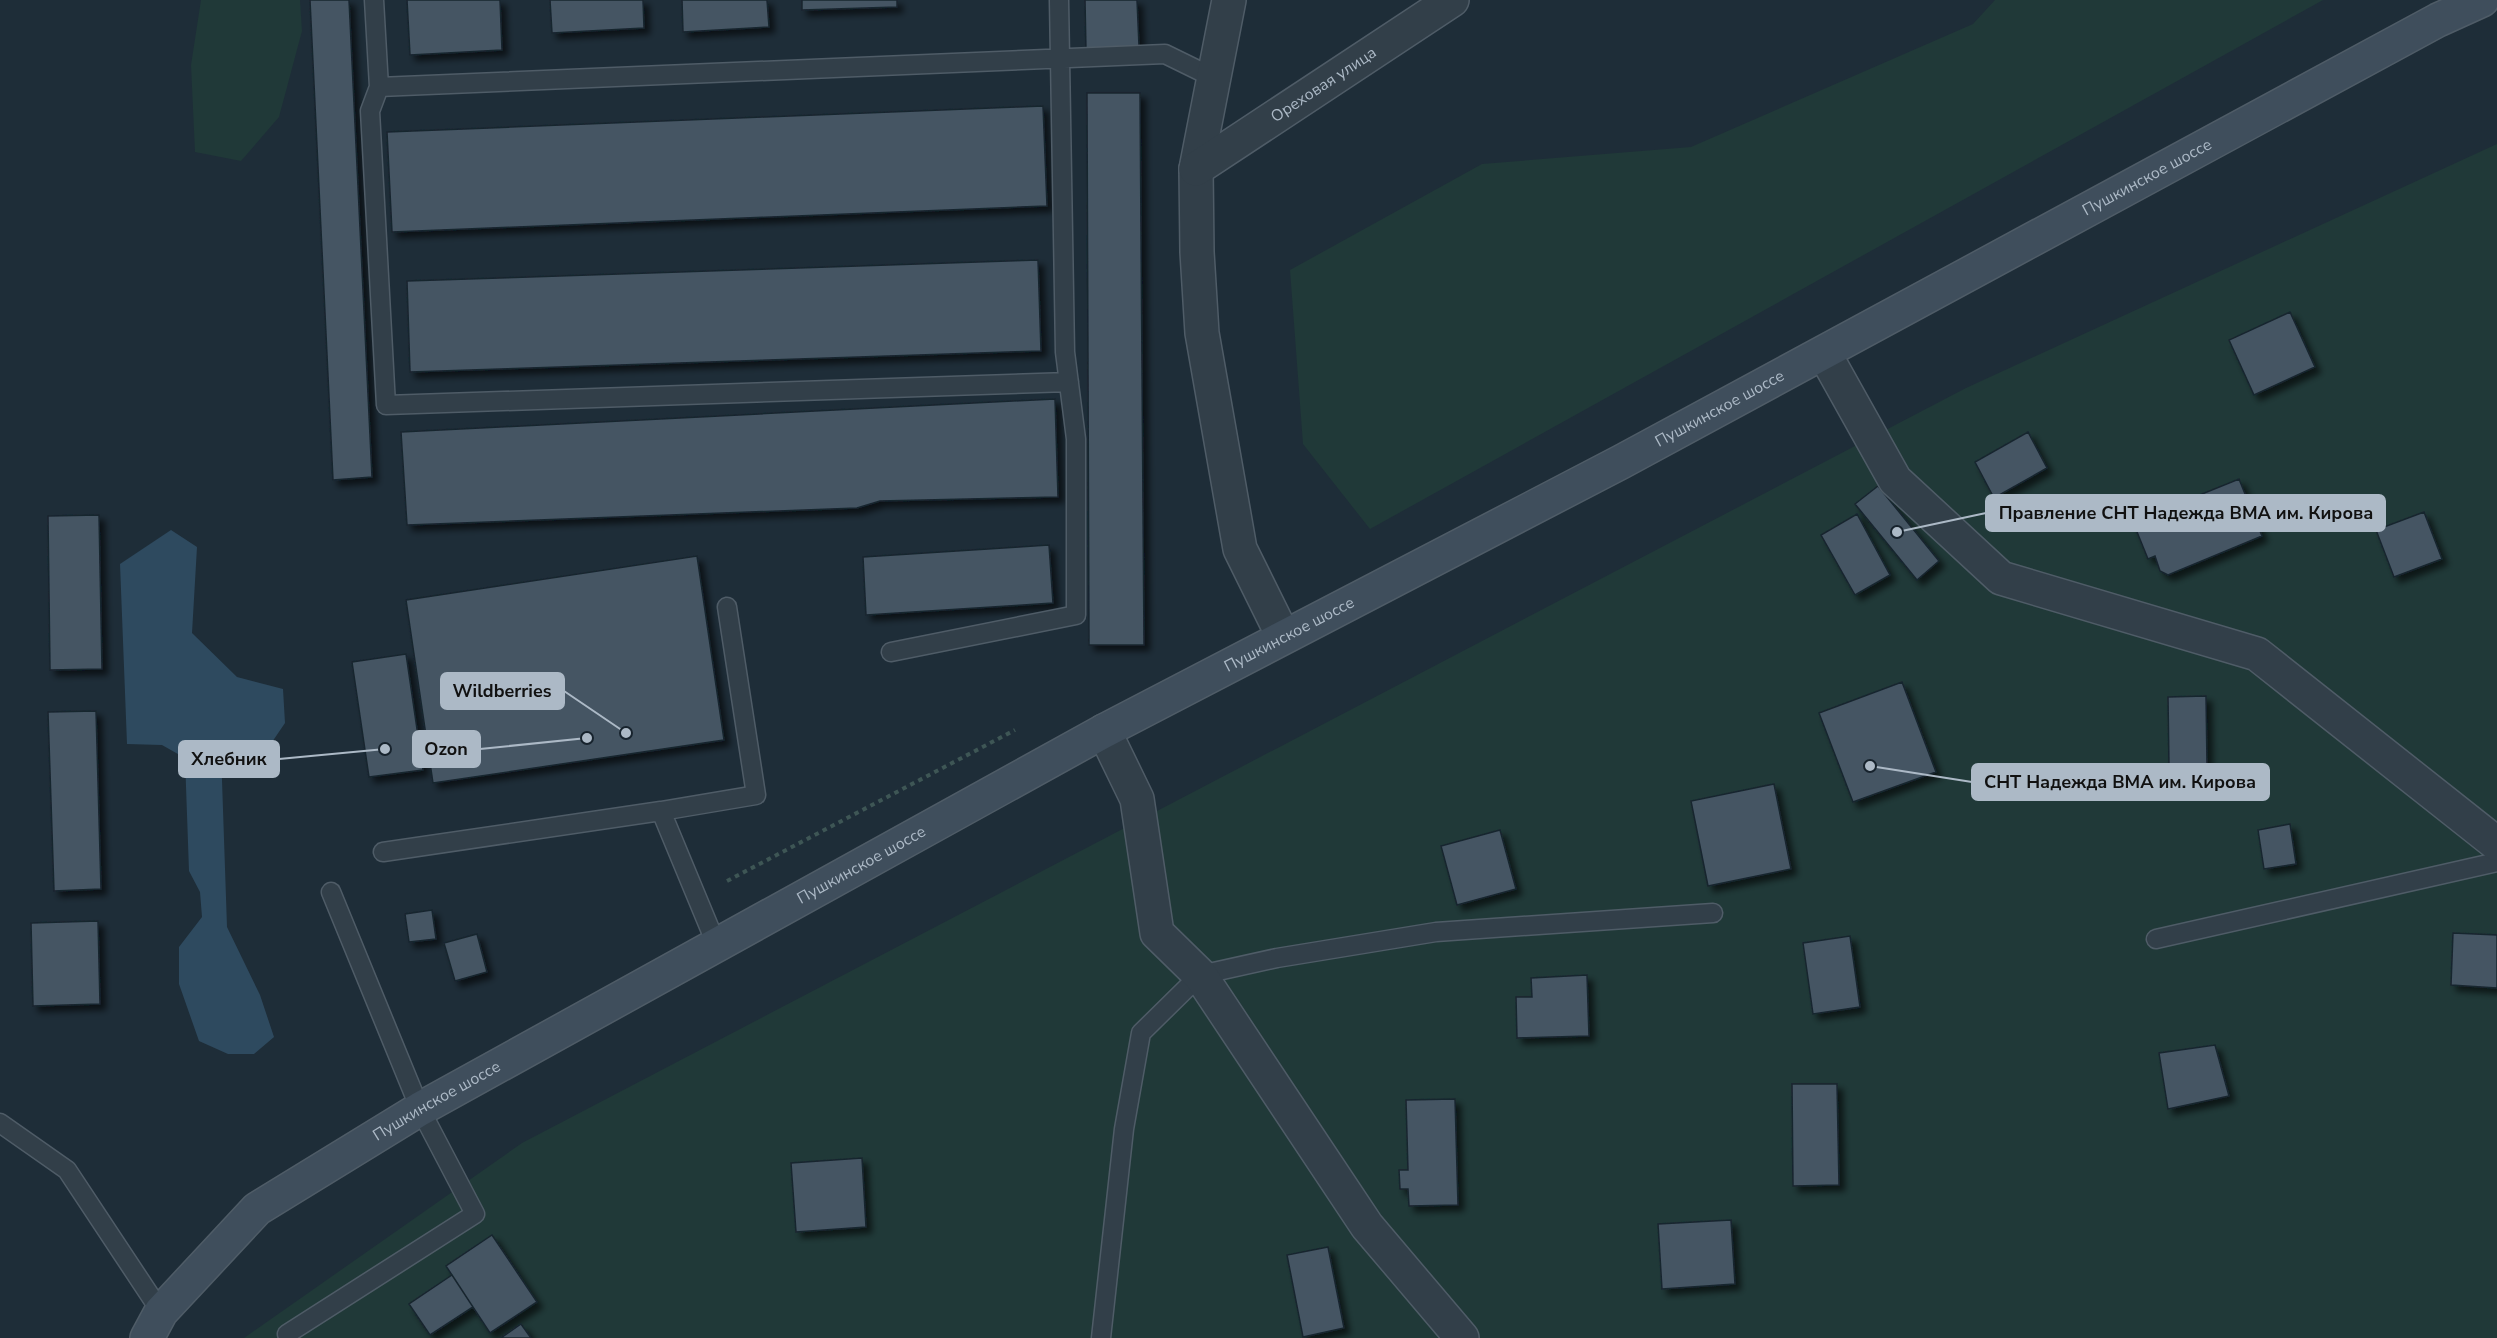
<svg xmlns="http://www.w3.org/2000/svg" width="2497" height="1338" font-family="'Nunito Sans',sans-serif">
	<defs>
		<filter id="shadow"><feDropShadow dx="5.5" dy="5.5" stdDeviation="3" flood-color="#0009"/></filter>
	</defs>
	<rect width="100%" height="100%" fill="#1e2d38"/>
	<path fill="#203938" d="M201,0H300L302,31L279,117L241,161L195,152L191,65Z
		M1995,0H2323L1370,529L1303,444L1290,270L1482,164L1691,147L1973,24Z
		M2497,144V1338H244L522,1143L1966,388Z"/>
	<path fill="#2e4a5f" d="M171,530L197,547L192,633L237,677L283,689L285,723L268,748L221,751L227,927L260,995L274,1037L254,1054H228L199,1041L179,984V947L202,917L200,892L189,871L185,758L162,745L127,744L120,564Z"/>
	<path fill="#445563" stroke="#19252f" stroke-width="1.5" filter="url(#shadow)" d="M310,0H349L372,477L333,480Z
		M407,0H500L502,50L410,55Z
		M550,0H643L644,28L552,33Z
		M682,0H767L769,27L683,32Z
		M802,0H897V7L802,10Z
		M1085,0H1137L1139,46L1086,51Z
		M1087,93H1140L1144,645H1089Z
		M1043,106L1047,206L392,232L387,132Z
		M1038,260L1041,351L410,372L407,281Z
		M2290,312L2315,367L2254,395L2229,340Z
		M1055,399L1058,497L880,501L857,508L407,525L401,432Z
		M2028,432L2047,468L1994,498L1975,462Z
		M2239,479L2262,536L2168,575L2160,571L2155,556L2148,559L2133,522Z
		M1878,486L1939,561L1917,580L1855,504Z
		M2424,512L2442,559L2394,577L2376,530Z
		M1857,514L1890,575L1855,595L1821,535Z
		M99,515L102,669L50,670L48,516Z
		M1049,545L1053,603L866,615L863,557Z
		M697,556L724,740L433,783L406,600Z
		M406,654L423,770L369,777L352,662Z
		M1902,682L1936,772L1853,802L1819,713Z
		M2206,696L2207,765L2169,766L2168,697Z
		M96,711L101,889L54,891L48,712Z
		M1774,784L1791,869L1708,886L1691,801Z
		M2290,824L2296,864L2264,869L2258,830Z
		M1500,830L1516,889L1457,905L1441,846Z
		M432,910L436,939L409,942L405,914Z
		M98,921L100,1004L33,1006L31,923Z
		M2453,933L2497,935V988L2451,985Z
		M477,934L487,972L455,981L444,943Z
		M1850,936L1860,1007L1813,1014L1803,943Z
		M1587,975L1589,1036L1517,1038L1516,997H1532L1531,978Z
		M2215,1045L2229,1096L2168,1109L2159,1053Z
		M1792,1084H1837L1839,1185L1793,1186Z
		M1455,1099L1458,1205L1409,1206L1408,1189H1400L1399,1170H1408L1406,1100Z
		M862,1158L866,1227L796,1232L791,1163Z
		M1731,1220L1735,1284L1662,1289L1658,1224Z
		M492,1235L537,1302L490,1333L446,1266Z
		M1328,1247L1344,1328L1303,1337L1287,1255Z
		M452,1275L473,1307L430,1335L409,1304Z
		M521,1324L531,1338H501Z"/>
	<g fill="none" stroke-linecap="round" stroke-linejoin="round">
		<g stroke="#4f5c67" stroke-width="21">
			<path id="service" d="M374,0L379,87L1165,54L1212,77
				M379,87L370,111L386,405L1069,382
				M891,652L1076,615V439L1065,352L1059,0
				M661,811L756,795L727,607
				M383,852L661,811L717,946
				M2156,939L2497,862
				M0,1123L67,1170L161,1312
				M287,1334L475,1214L420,1109L331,892
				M1101,1338L1124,1129L1141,1033L1200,975L1277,958L1436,932L1713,913"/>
		</g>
		<g stroke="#4f5c67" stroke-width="36">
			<g id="minor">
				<path d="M1229,0L1196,169L1197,252L1202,333L1240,549L1283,636"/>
				<path id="s1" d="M1196,169L1452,0"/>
				<path d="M1824,353L1895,480L2001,578L2257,654L2497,844"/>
				<path d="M1104,731L1137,799L1157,933L1200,975L1367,1226L1462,1338"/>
			</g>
		</g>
		<g stroke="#4f5c67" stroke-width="36">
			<g id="secondary">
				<path id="s2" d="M147,1338L161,1312L257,1209L420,1109L1104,731L1621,462L2438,20L2482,0"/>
			</g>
		</g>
		<path stroke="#3e5655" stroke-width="4" stroke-dasharray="4.5 4.5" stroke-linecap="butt" d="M727,881L1015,730"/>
		<use href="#service" stroke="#323f49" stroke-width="18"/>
		<use href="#minor" stroke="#323f49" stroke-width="33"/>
		<use href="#secondary" stroke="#3f4e5c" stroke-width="33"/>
	</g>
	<g text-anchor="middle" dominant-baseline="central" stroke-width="6" stroke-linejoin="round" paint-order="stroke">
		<g font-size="16" fill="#acb9c6" stroke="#17232d">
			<text stroke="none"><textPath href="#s1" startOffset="153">Ореховая улица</textPath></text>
			<text stroke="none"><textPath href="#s2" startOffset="2324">Пушкинское шоссе</textPath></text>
			<text stroke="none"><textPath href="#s2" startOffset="1838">Пушкинское шоссе</textPath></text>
			<text stroke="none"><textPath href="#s2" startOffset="1352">Пушкинское шоссе</textPath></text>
			<text stroke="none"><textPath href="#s2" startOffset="866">Пушкинское шоссе</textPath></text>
			<text stroke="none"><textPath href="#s2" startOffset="380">Пушкинское шоссе</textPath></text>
		</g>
	</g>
	<path fill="none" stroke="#acb9c6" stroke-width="2" d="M1897 532L1986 513M626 733L564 691M587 738L480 749M385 749L279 759M1870 766L1972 782"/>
	<g fill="#acb9c6" stroke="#17232d" stroke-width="2">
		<circle cx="1897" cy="532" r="6"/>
		<circle cx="626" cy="733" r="6"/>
		<circle cx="587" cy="738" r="6"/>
		<circle cx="385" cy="749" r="6"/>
		<circle cx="1870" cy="766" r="6"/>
	</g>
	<g fill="#acb9c6" stroke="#acb9c6" stroke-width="2">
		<rect x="1986" y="495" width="399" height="36" rx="6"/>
		<rect x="441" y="673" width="123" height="36" rx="6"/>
		<rect x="413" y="731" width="67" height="36" rx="6"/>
		<rect x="179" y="741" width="100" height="36" rx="6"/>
		<rect x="1972" y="764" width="297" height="36" rx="6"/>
	</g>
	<g font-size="18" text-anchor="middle" font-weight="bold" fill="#111">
		<text x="2186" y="519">Правление СНТ Надежда ВМА им. Кирова</text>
		<text x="502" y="697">Wildberries</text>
		<text x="446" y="755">Ozon</text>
		<text x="229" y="765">Хлебник</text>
		<text x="2120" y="788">СНТ Надежда ВМА им. Кирова</text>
	</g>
</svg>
